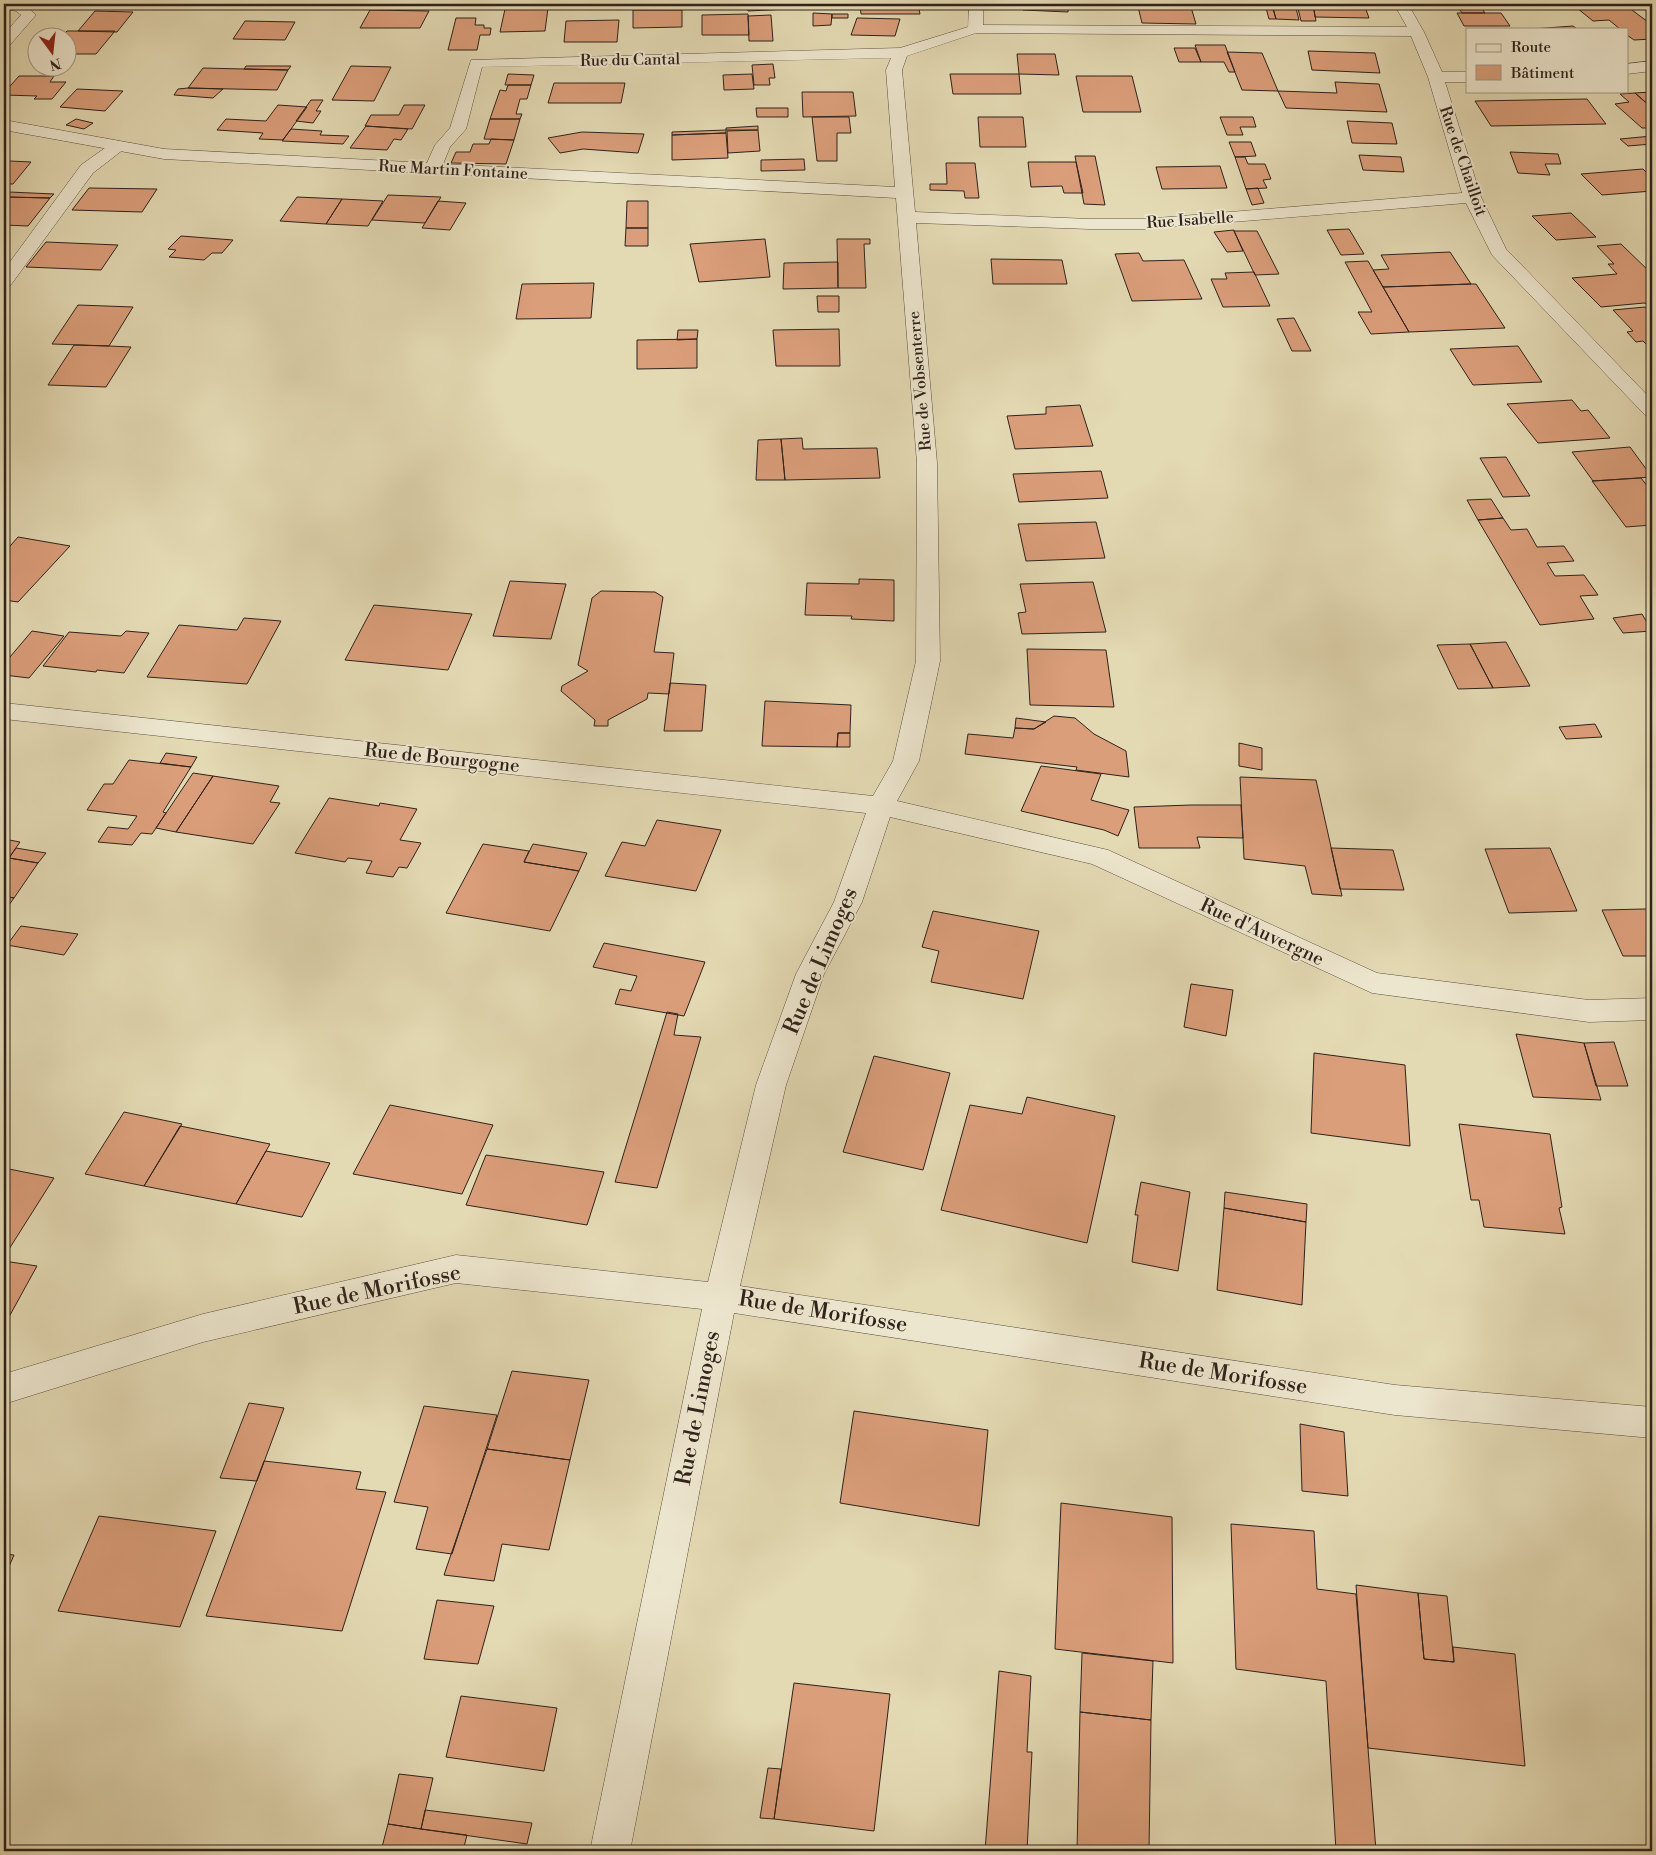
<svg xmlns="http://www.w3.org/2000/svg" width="1656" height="1855" font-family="'Libre Bodoni',serif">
	<rect width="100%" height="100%" fill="#e3d9b3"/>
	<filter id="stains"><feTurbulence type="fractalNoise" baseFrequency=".004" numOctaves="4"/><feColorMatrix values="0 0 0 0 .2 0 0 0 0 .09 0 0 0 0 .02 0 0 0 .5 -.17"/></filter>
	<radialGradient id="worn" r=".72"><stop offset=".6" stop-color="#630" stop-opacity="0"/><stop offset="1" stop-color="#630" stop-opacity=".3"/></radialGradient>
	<path fill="#da9e7a" stroke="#2f221b" d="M98,4H143L141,6L97,5Z
		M747,4H787L788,9L748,11Z
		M860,4H918L920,14H861Z
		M1024,4H1069L1068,12L1023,10Z
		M1272,4H1295L1299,20L1276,19Z
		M1297,4H1313L1316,21H1301Z
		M1313,4H1364L1369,18L1315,17Z
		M1456,4H1479L1485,13H1462Z
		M1572,4H1624L1652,25V39L1634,40L1627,35V29H1620L1609,20L1593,21Z
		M1138,7H1191L1196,24L1142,23Z
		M548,8L545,31L500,32L505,9Z
		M1266,8L1273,9L1276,19H1269Z
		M370,10L429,11L420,28H360Z
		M633,10H682V27L633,28Z
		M95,11L133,12L117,32L78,31Z
		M813,13L832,14L831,25L813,26Z
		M1457,13H1501L1510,26H1464Z
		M748,14L749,35H702V15Z
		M832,14H848V18H832Z
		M771,15L773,41H749L748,16Z
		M456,18H476L475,25H484V28H491L490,35H480L477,50H448Z
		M857,18L900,19L895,36L851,35Z
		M619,20L617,42H564L566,21Z
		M245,21L295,22L285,40L233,39Z
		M1573,26L1577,29H1532Z
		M67,31H115L96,54H68V38L61,37Z
		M1195,45H1225L1235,72H1229L1224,62H1201Z
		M1174,48H1195L1201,62H1179Z
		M1308,51L1375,53L1380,73L1312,70Z
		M1227,52L1262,53L1278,91L1242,90Z
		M1017,54H1055L1059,75L1019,74Z
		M773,64L775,78H769L770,85H754L752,65Z
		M246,66H291L288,70L244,69Z
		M351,66L391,67L374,101L332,100Z
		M203,68L244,69L288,70L277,90L188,88Z
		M508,74L534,75L531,85H505Z
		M752,74L754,89L724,90L723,75Z
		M950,74H1019L1021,94H953Z
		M19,76H54L50,82H66L52,99H34L37,96L4,95V93Z
		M1076,76H1132L1141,112H1083Z
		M1335,82L1379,84L1387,112L1286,108L1278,91L1337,93Z
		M554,83H625L621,103H548Z
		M508,85H531L527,99H520L516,114H522L520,119H490L500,90L506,91Z
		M77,89L123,91L105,111L60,107Z
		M178,89L188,88L223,89L213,98L174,95Z
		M802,92H853L856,116L803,117Z
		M1652,92V108L1635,93Z
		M1635,93L1652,108V128H1642L1615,104L1629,102L1620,94Z
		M1587,99L1606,124L1491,126L1475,101Z
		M311,100H323L316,111H321L313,123L296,121Z
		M278,105L307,107L283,140L259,139L263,133L217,130L226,119L266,121Z
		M404,105H425L412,129L365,126L371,115H399Z
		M756,108H788V117H757Z
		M812,117H849L851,133H837V161H817Z
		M978,117H1023L1026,147H980Z
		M1220,117H1253L1256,127H1240L1243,135H1227Z
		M76,119L93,123L84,129L66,125Z
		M490,119H520L514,140L484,139Z
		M1347,121L1392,123L1397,144L1352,143Z
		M366,126L408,129L401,140L394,139L387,150L350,148Z
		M758,126V130H726V128Z
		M291,129L322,131L320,135L349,136L343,144L282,141Z
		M726,130V133L672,135V132Z
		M758,130L760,151L728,153L727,131Z
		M582,132L644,134L638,153L583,149L560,153L548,138Z
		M726,133L728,158L672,160V135Z
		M1652,136V144L1628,146L1620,139Z
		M491,139L514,140L506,164L451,163L456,152H470L473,144H489Z
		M1229,142H1251L1256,156L1235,157Z
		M1510,152L1558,154L1561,164H1545L1550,175L1518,173Z
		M1359,155L1401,157L1404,172L1363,170Z
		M1075,156H1095L1105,205L1084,204Z
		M1235,157H1245L1248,164H1265L1271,179L1263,180L1267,188L1246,189Z
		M804,159L805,170L761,171V160Z
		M4,161H10L31,162L13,184H4Z
		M1028,162H1076L1083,193H1064L1062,186L1031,187Z
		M946,163H975L979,198H965L964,191L930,190V184H947Z
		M1220,166L1227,188L1162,189L1156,167Z
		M1643,169L1652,178V191L1602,195L1581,174Z
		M89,188L157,189L142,212L72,210Z
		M1258,188L1264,203L1252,205L1246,189Z
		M9,192L54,194L50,198L5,197Z
		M388,195L441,197L425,223L372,220Z
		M5,197L50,198L28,226L4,225Z
		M297,197L342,199L326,224L280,221Z
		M342,199L383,201L368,226L326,224Z
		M438,201L466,203L450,230L422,228Z
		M627,201H648V228H626Z
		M1571,213L1596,237L1556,240L1532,216Z
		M626,228H648V246H625Z
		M1349,229L1364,254L1341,255L1327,230Z
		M1234,230V231L1243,251L1227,252L1214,232Z
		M1234,231H1257L1279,274L1255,275Z
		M181,236L233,240L222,253H212L204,260L169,257L176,250L168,249Z
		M765,239L770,277L699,282L690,244Z
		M837,239H870V244H864L866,288H838Z
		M46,242L118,245L101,270L26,267Z
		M1621,244L1652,274V305L1644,303L1601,307L1572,278L1617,274L1608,264H1614L1597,246Z
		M1450,252L1471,284L1383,287L1373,270L1389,269L1381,255Z
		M1139,253L1143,261L1184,260L1202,299L1132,301L1115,254Z
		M991,259L1062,260L1067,284H993Z
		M1368,261L1383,287L1409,332L1371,334L1358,312H1372L1345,262Z
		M838,262V288L783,289L784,263Z
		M1254,272L1270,306L1223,307L1211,279H1227L1225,273Z
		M594,283L591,318L516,319L522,284Z
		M1471,284H1476L1505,328L1409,332L1383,287Z
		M817,296H839V312H818Z
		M78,305L133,307L109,346L52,344Z
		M1645,307L1652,313V350L1643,341L1636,342L1627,332L1633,331L1613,310Z
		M1294,318L1311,351H1292L1277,319Z
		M839,329L840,366H776L773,330Z
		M678,330H698L697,339L677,340Z
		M697,339V368L637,369V340Z
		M74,345L109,346L131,347L106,387L48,385Z
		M1518,346L1542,382L1473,385L1450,349Z
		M1572,400L1581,411L1588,410L1610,438L1538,443L1507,404Z
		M1080,405L1093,446L1015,449L1007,416L1046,414V407Z
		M802,438L803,449L877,448L880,478L785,480L781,439Z
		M781,439L785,480H756L758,440Z
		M1630,447L1652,477L1593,481L1572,452Z
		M1506,457L1523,485L1530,496L1503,497L1480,458Z
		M1101,471L1108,498L1019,502L1013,474Z
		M1641,478L1652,492V525L1626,527L1592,481Z
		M1491,499L1503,518L1478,520L1467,500Z
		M1503,518L1511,530L1527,529L1537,547L1564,546L1574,561L1547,563L1555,576L1584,575L1598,595L1580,596L1594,619L1540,625L1478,520Z
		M1096,522L1105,558L1026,561L1018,524Z
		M18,537L70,546L18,602L4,600V553Z
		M859,579L894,580V621L851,619L852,616L805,615L807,583L859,584Z
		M510,581L566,584L551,639L493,636Z
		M1093,582L1106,632L1022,634L1018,613L1026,612L1020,584Z
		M601,591L655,592L663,597L654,652L674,653L669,694L648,693L647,699L608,720V726H594L595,720L561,691L562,686L588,671L578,665L592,598Z
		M374,605L472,614L448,670L345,660Z
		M1642,614L1652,631L1623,633L1613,618Z
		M244,618L281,621L247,684L147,677L179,625L237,630Z
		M32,631L64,636L29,678L4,675V664Z
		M126,631L149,633L124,673L97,670L96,672L43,666L69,632L121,636Z
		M1506,642L1530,686L1493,688L1470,644Z
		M1470,644L1493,688L1458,689L1437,645Z
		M1027,649L1106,650L1114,707L1030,705Z
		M670,683L706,685L702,731H664Z
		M765,701L851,705L850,733H838L837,747L762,746Z
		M1054,716L1075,718L1094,734L1126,751L1129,777L1076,770L1077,767L965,754L968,734L1013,738L1015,728L1034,729Z
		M1016,718L1046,722L1034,729L1015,728Z
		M1595,724L1602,737L1566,739L1559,727Z
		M838,733H850V747H837Z
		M1239,743L1262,748V770L1239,766Z
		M166,753L197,757L191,767L160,763Z
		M129,760L191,767L163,812L166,813L152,834L141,833L132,845L98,842L108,827L128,829L137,816L87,810L104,784H113Z
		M1041,766L1101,774L1091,800L1129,810L1118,836L1104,830L1021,811Z
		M193,773L213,776L176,832L156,828Z
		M213,776L279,786L270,802L280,803L253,844L176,832Z
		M1240,777L1316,780L1342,896L1312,894L1305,866L1244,859Z
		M329,798L379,806L380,803L417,809L400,840L421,843L407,868L399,867L393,877L366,873L372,861L348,858L345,862L295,853Z
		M1191,805H1241L1243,838L1197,837L1200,848H1139L1134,807Z
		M657,820L721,830L696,891L605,876L622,842L645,846Z
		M4,839L20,842L4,865Z
		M483,844L529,851L524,862L579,871L550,931L446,913Z
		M533,844L587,853L579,871L524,862Z
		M16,848L46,853L38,863L9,858Z
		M1331,848L1393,850L1404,890L1340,889Z
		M1550,848L1577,911L1509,913L1485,849Z
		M9,858L38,863L14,898L4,896V865Z
		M4,896L14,898L4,912Z
		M1644,909H1652V956H1623L1602,910Z
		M933,911L1039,931L1023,999L931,982L939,951L922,947Z
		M21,926L78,934L64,955L7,945Z
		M604,943L705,962L684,1016L615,1004L620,989L631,991L637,976L593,967Z
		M1191,984L1233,990L1226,1036L1184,1027Z
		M667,1012L678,1014L674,1035L701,1037L657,1188L615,1182Z
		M1516,1034L1584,1043L1601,1100L1533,1097Z
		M1614,1042L1628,1086H1596L1584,1043Z
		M1314,1053L1405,1065L1410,1146L1311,1133Z
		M874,1056L950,1073L923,1170L843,1152Z
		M1027,1097L1115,1116L1087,1243L941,1210L970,1105L1022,1114Z
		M390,1105L493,1125L462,1194L353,1174Z
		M124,1112L182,1124L144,1186L85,1174Z
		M1459,1124L1550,1134L1562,1207L1559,1208L1565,1234L1484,1227L1479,1200H1471Z
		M180,1126L270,1144L236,1204L144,1186Z
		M266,1151L330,1163L302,1217L236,1204Z
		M486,1155L604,1172L587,1225L466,1205Z
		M4,1168L54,1178L4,1257Z
		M1141,1182L1190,1192L1178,1271L1132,1262L1138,1215H1135Z
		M1225,1192L1307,1204L1306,1222L1224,1208Z
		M1224,1208L1306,1222L1302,1305L1217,1290Z
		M4,1261L37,1266L4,1326Z
		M512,1371L589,1380L570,1460L487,1449Z
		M249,1403L284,1408L257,1481L220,1478Z
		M424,1406L497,1415L452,1554L416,1549L428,1507L394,1502Z
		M854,1411L988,1430L979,1526L840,1503Z
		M1300,1424L1344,1432L1348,1496L1302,1491Z
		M487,1449L570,1460L549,1550L502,1544L494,1581L444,1575Z
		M264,1461L361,1472L356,1489L386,1492L342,1631L206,1616Z
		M1061,1503L1172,1517L1173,1663L1055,1649Z
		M99,1516L216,1531L180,1627L58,1611Z
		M1231,1524L1314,1531L1317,1589L1356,1594L1376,1851H1336L1326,1681L1236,1669Z
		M4,1554L14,1555L4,1578Z
		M1356,1585L1418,1593L1424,1659L1454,1662L1453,1647L1515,1654L1525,1766L1368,1748Z
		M1418,1593L1447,1596L1454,1662L1424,1659Z
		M437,1600L494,1606L478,1664L424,1659Z
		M1082,1653L1153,1661L1151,1720L1080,1712Z
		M999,1671L1031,1676L1027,1752H1032L1027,1851H985Z
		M794,1683L890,1694L874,1831L774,1819Z
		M461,1696L557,1708L544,1771L446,1757Z
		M1080,1712L1151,1720L1149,1851H1077Z
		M768,1768L781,1769L774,1819L760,1818Z
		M399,1774L433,1778L421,1829L388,1824Z
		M425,1810L532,1823L527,1844L421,1829Z
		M388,1824L421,1829L467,1835L463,1851H381Z"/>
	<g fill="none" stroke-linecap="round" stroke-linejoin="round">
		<g stroke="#5c5041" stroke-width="1">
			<path id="service" d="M118,141L124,143L126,146L124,149L93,173L10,286L4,287V270L81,165L112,143Z"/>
		</g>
		<g stroke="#5c5041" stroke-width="1">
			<path id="minor" d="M4,4L26,5L36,15L9,46L4,47V34L21,15L16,11L4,8Z
				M969,4H983V25L1407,27L1394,4H1408L1424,32L1442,72H1467V82H1445L1481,197L1506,249L1652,400V417L1645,415L1492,255L1466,203L1145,229H1090L916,223L937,463L940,661L919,761L897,801L1108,850L1377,973L1589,1000L1652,998V1020L1589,1022L1372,993L1092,864L890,817L862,902L824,974L786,1085L740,1286L1395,1385L1652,1407V1438L1395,1415L734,1313L630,1851H590L702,1309L456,1283L203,1342L4,1404V1374L203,1314L456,1255L708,1282L756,1085L796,974L834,902L866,813L4,719V703L873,796L893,761L916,661L917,463L896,198L164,159L4,130V120L164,149L427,163L435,145L450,128L471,60L900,48L968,27ZM976,33L1411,36L1428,77L1462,193L1145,219H1090L915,212L902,70L907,56ZM891,58L886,70L895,187L443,164L450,147L466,129L482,67Z
				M1652,61V71L1627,74V64Z"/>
		</g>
		<use href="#service" fill="#ede6ce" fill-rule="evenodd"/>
		<use href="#minor" fill="#ede6ce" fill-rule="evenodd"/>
	</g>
	<g text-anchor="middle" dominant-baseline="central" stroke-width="4" stroke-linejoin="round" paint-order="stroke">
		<g font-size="16" fill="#2f221b" stroke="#ede6ce">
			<text transform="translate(630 60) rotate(-1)">Rue du Cantal</text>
			<text transform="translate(1463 161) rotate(71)">Rue de Chailloit</text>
			<text transform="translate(453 170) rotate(3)">Rue Martin Fontaine</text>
			<text transform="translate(1190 220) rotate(-4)">Rue Isabelle</text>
			<text transform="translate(920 381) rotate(-95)">Rue de Vobsenterre</text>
		</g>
		<g font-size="19" fill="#2f221b" stroke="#ede6ce">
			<text transform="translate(442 758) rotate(6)">Rue de Bourgogne</text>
			<text transform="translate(1262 932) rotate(25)">Rue d'Auvergne</text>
		</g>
		<g font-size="22" fill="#2f221b" stroke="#ede6ce">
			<text transform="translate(821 961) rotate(-67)">Rue de Limoges</text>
			<text transform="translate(377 1290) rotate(-12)">Rue de Morifosse</text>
			<text transform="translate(823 1312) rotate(9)">Rue de Morifosse</text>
			<text transform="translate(1223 1374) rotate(9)">Rue de Morifosse</text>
			<text transform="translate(698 1408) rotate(-79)">Rue de Limoges</text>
		</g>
	</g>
	<rect width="1656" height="1855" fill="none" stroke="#e3d9b3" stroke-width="20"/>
	<rect x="5" y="5" width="1646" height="1845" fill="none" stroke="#2f221b" stroke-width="2.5"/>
	<rect x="10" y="10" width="1636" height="1835" fill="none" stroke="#2f221b"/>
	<rect x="1466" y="28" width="162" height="65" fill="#ede6ce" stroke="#a19886"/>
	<rect x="1476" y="44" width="25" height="8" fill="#ede6ce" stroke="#a19886"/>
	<text x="1511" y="52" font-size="15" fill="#2f221b">Route</text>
	<rect x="1476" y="65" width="25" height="15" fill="#da9e7a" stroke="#a19886"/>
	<text x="1511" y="78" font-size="15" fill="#2f221b">Bâtiment</text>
	<g transform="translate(52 52) rotate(165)"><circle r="24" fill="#ede6ce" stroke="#a19886"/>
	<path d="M0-4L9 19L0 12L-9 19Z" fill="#8f2418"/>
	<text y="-8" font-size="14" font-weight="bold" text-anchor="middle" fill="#2f221b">N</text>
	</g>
	<rect width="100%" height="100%" filter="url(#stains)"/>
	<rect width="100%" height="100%" fill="url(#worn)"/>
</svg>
